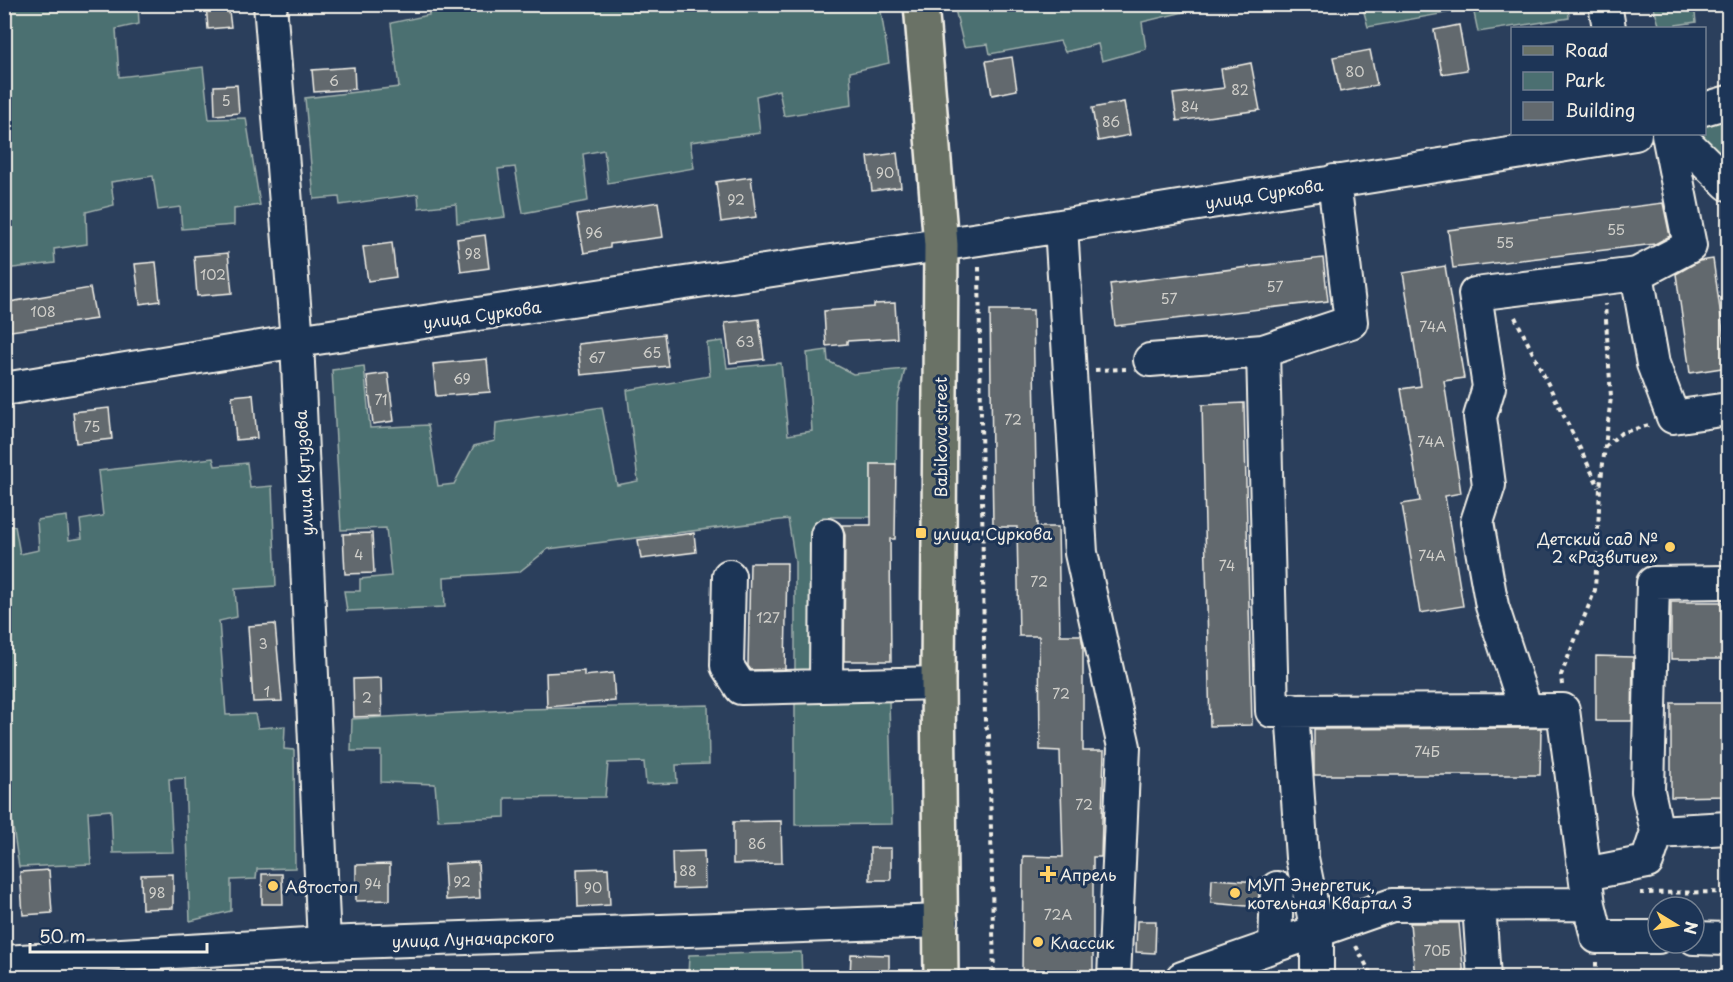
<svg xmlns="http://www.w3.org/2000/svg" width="1733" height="982" font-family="'Playpen Sans',sans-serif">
	<rect width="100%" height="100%" fill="#2b3f5c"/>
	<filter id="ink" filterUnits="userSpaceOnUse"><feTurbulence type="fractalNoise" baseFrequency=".0167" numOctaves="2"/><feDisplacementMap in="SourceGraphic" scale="12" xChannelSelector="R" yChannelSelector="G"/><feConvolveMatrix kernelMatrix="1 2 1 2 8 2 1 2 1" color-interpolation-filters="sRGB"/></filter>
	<g filter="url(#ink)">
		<path fill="#4b6f71" stroke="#a0b0ac" stroke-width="1.5" d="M4,5H138L139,24L116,29L119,77L203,67L209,119L246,118L260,205L234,209V225L182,229L180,207L158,210L153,176L111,182L114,205L86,212L87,244L54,249L55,263L5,269Z
			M428,5H880L889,63L850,72L852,105L784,116L779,90L756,96L760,133L690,142L694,168L608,183L604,150L583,154L588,201L523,213L515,167L498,169L505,217L457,223L456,204L419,208L418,194L340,205L339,197L314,199L305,98L399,87L391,23L429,15Z
			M954,5V4L1213,5L1142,22L1146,49L1102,61L1098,44L1065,52L1060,41L990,54L988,44L964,47Z
			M1362,5H1568L1569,18L1478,32L1473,8L1368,27Z
			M1653,5H1694L1696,22L1676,25V28H1660Z
			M1728,110V169L1692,134H1704L1705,118Z
			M723,341L727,368L781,363L788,435L812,431L807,353L827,350L828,361L853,374L905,369L897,403L896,464H871V517H823L821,676H795V562L788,519L548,549L519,572L444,577L445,607L347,611L344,591H360V579L391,576L386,528L341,530L332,370L364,366L370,428L428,425L438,486L454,484L474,446L495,441L496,423L602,407L617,485L638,481L627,390L710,376L707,343Z
			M213,458L215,466L247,463L250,488L272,486L276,586L235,589L237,617L219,621L226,715L255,714L258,728L285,726L284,749L294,750L295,868L257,869L256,879L231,880V911L190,921L185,778L169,779L173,852L113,853L111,810L88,812L91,864L19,867L12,821H4L5,527L15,526L20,554L39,550L37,520L67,516L69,540L82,538L80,520L103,516L98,471Z
			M889,700L892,824L795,825V702Z
			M708,705L709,764L676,765L677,783L646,784L644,762L608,763L605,797L505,798V817L438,820L435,784L381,782V751H351L352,719L524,709Z
			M801,952L802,977H688L689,955Z"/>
		<path fill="#62696e" stroke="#f4f1e8" stroke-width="1.5" d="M206,4H228L231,27L208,29Z
			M1459,25L1467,70L1442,74L1434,30Z
			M1370,50L1377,85L1340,92L1333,57Z
			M1012,57L1017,90L992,95L986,61Z
			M1251,63L1260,110L1177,121L1173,94L1224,88L1221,69Z
			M354,67L355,89L314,92L312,70Z
			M237,85L239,113L215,115L214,86Z
			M1124,102L1130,135L1098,141L1092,108Z
			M897,153L901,187L872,191L868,157Z
			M751,177L756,217L721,222L716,182Z
			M658,202L663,237L610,244V248L584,253L577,215Z
			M1663,203L1670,236L1655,244L1453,268L1448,230Z
			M485,235L489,268L461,272L457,239Z
			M392,243L396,277L368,281L363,247Z
			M228,253L232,293L197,296L194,256Z
			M1323,258L1328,301L1115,326L1110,284Z
			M1713,259L1728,367L1690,373L1676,274L1699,261Z
			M156,262L160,301L140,304L135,264Z
			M1445,266L1464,378L1444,381L1461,493L1445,496L1463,606L1420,613L1402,504L1420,501L1401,389L1421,386L1403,273Z
			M90,288L96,319L4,332V303Z
			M895,303L897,338L847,341V344L826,346L824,311L874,307V304Z
			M990,310H1033L1037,527H1058L1060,635H1081L1083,646V751H1104L1101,857H1093V978H1022L1023,856L1063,857L1060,751L1040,750L1039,636H1019L1017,527H993Z
			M759,319L764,359L730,363L725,323Z
			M664,334L668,366L581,375L578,344Z
			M487,359L490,392L436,396L433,364Z
			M388,373L394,421L373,424L367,376Z
			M253,394L257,438L236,440L232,396Z
			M1244,403L1252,725L1210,726L1202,405Z
			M109,408L112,439L76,443L73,412Z
			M871,464H896L895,539H890L891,661H844L845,535L842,525H871Z
			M372,533L374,573L345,574L343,534Z
			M694,533L696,552L641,559L638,540Z
			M750,563H787L785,669L751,670L748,666Z
			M1671,602H1728V659H1671Z
			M275,624L282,701L253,702L248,626Z
			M1596,656L1633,657L1632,721H1596Z
			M584,671V676L613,673L615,701L547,707L546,673Z
			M381,678L382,716L354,717L353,679Z
			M1671,703H1728V796L1671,797Z
			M1541,728L1540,775H1314V729Z
			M781,821L782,863L733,864V822Z
			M870,848H891V880H870Z
			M704,851L705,888L673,889L672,852Z
			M478,862L480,898L446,900L444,864Z
			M390,864V900L356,901V865Z
			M608,868L610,905L578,907L577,869Z
			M49,870L52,913L23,915L20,872Z
			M173,874V908L142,909L141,875Z
			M262,874H282L283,904H262Z
			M1212,879L1260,882L1258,907L1211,903Z
			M1137,921H1156L1155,953L1136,952Z
			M1410,923H1459L1464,978H1415Z
			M851,954L889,955V978H850Z"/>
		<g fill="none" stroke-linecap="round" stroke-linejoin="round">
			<g stroke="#f4f1e8" stroke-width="36">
				<path id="minor" d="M270,4L297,341L324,943
					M1605,4L1609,28
					M1704,109L1728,102
					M1677,134L1728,184
					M1061,226L1081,553L1124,747L1114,978
					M1637,274L1653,364L1673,417L1728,409
					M1150,360L1263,351
					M4,389L297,341L979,239L1635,134
					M729,576L727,666L741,688L938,683
					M826,686L827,535
					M1292,710L1302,858L1317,931V978
					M1526,710L1492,606L1477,522L1489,485L1480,417L1489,387L1475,294L1637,274L1690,246L1668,134
					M1657,832L1728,828
					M1585,874L1647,862L1657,832L1648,791L1653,583L1728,582
					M1589,904L1597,937H1658
					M1479,905L1484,978
					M1694,938L1728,939
					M1275,945L1277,888
					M4,962L324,943L942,921
					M1182,978L1392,905L1589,904L1563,710L1272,711L1263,351L1351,322L1334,181"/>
			</g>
			<g stroke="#f4f1e8" stroke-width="38">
				<path id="major" d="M921,4L941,245L938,683L941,978"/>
			</g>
			<path stroke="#f4f1e8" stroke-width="4" stroke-dasharray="4.5 4.5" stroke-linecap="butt" d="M979,267L985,723L989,735L994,978
				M1515,317L1599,487
				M1095,370L1126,369
				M1605,447L1621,433L1649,425
				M1562,685L1561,675L1595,590L1600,488L1611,397L1605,304
				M1640,893L1728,892
				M1356,946L1373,978
				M1596,962V978"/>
			<use href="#minor" stroke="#1d3557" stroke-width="32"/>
			<use href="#major" stroke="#6a7266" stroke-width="33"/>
		</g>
	</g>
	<g fill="#ffd166" stroke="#1d3557" stroke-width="2">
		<rect x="915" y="527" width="12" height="12" rx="3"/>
		<circle cx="1670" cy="547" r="6"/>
		<path d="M1045 865h6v6h6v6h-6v6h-6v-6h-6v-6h6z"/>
		<circle cx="273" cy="886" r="6"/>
		<circle cx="1235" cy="893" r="6"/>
		<circle cx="1038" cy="942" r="6"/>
	</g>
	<g text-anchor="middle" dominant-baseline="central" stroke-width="6" stroke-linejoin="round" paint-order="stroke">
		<g font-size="14" fill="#d0cfca">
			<text x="1355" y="71">80</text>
			<text x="334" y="80">6</text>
			<text x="1240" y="89">82</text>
			<text x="226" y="100">5</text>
			<text x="1190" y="106">84</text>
			<text x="1111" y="121">86</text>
			<text x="885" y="172">90</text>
			<text x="736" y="199">92</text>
			<text x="1616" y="229">55</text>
			<text x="594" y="232">96</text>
			<text x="1505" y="242">55</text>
			<text x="473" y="253">98</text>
			<text x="213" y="274">102</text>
			<text x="1275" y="286">57</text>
			<text x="1169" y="298">57</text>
			<text x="43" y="311">108</text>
			<text x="1433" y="326">74А</text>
			<text x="745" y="341">63</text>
			<text x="652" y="352">65</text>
			<text x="597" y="357">67</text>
			<text x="462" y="378">69</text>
			<text x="381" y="399">71</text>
			<text x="1013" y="419">72</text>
			<text x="92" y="426">75</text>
			<text x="1431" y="441">74А</text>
			<text x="359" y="554">4</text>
			<text x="1432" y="555">74А</text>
			<text x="1227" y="565">74</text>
			<text x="1039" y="581">72</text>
			<text x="768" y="617">127</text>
			<text x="263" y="643">3</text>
			<text x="267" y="691">1</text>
			<text x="1061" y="693">72</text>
			<text x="367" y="697">2</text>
			<text x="1427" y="751">74Б</text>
			<text x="1084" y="804">72</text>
			<text x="757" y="843">86</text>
			<text x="688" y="870">88</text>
			<text x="462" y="881">92</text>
			<text x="373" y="883">94</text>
			<text x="593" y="887">90</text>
			<text x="157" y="892">98</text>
			<text x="1058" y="914">72А</text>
			<text x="1437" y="950">70Б</text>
		</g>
		<g font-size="16" fill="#f4f1e8" stroke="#1d3557">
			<text transform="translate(1264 193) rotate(-9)">улица Суркова</text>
			<text transform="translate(482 314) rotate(-8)">улица Суркова</text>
			<text transform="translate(940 437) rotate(-90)">Babikova street</text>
			<text transform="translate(303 473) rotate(-93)">улица Кутузова</text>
			<text transform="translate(473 938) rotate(-2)">улица Луначарского</text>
		</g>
		<g font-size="16" fill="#f4f1e8" stroke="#1d3557" text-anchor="start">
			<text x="933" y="533">улица Суркова</text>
			<text x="1658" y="538" text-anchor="end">Детский сад №<tspan x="1658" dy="18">2 «Развитие»</tspan></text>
			<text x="1060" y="874">Апрель</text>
			<text x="1247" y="884">МУП Энергетик,<tspan x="1247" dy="18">котельная Квартал З</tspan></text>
			<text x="285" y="886">Автостоп</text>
			<text x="1050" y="942">Классик</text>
		</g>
	</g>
	<rect width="1733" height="982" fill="none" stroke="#1d3557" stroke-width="24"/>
	<rect x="12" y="12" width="1709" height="958" fill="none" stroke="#f4f1e8" stroke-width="2" filter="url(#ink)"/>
	<rect x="1511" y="27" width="195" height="108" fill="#1d3557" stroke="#738091" stroke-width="1.5"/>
	<rect x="1523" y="46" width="30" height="9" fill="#6a7266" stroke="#738091" stroke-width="1.5"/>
	<text x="1565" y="57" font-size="18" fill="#f4f1e8">Road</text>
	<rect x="1523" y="72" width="30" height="18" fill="#4b6f71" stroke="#738091" stroke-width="1.5"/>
	<text x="1565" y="87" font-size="18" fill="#f4f1e8">Park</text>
	<rect x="1523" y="102" width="30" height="18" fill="#62696e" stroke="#738091" stroke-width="1.5"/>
	<text x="1565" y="117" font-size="18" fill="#f4f1e8">Building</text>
	<g transform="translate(1676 925) rotate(101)"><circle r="28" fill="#1d3557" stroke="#738091" stroke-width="1.5"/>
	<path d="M0-4.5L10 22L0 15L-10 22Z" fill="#ffd166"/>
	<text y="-9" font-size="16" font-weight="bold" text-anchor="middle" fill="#f4f1e8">N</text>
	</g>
	<path d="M30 943v9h177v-9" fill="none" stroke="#f4f1e8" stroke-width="3"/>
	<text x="39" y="943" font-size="18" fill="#f4f1e8" stroke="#1d3557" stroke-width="4.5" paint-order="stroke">50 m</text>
</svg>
